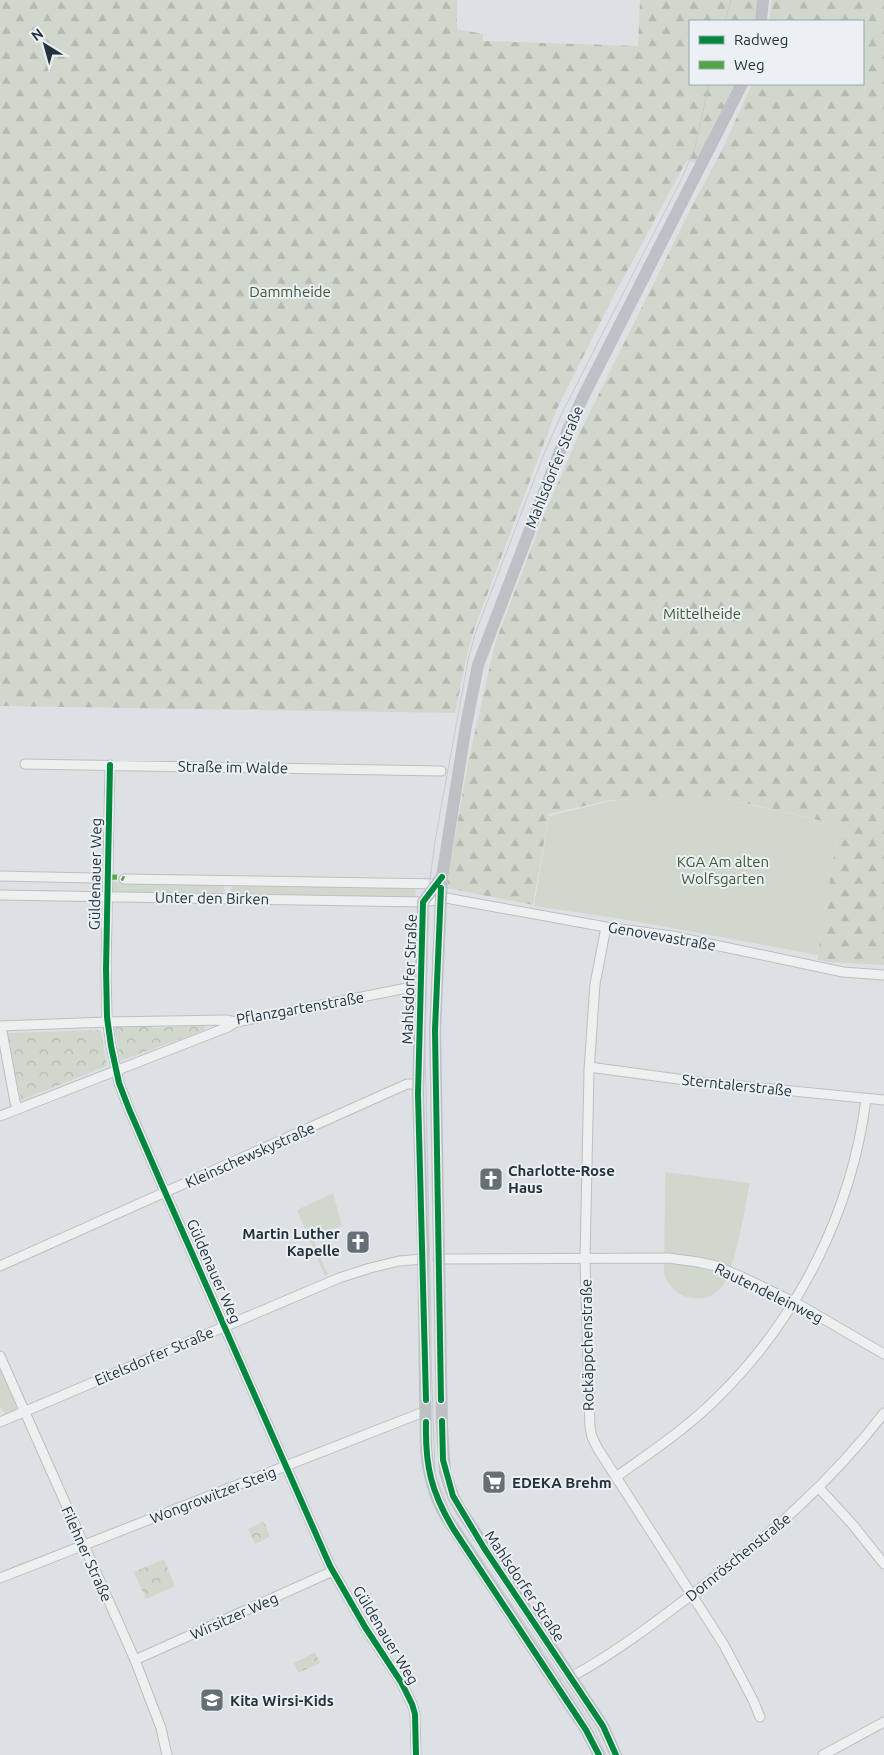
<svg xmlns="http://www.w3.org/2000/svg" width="884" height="1755" font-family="Ubuntu,sans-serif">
	<defs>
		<pattern id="forest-firs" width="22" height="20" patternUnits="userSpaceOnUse" patternTransform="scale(1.25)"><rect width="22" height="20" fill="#d0d8ce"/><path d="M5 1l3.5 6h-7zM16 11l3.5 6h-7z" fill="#b2bab2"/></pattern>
		<pattern id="park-crowns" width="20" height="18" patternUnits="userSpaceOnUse" patternTransform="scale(1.25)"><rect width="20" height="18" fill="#d0d8ce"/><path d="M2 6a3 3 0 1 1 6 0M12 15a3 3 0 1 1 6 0" fill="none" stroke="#b2bab2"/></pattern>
	</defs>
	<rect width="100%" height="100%" fill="#dee1e3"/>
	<path fill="#d0d8ce" d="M698,795L746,804L839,825L818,955L628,920L534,906L549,816L611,801L649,797Z
		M113,882L223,885L225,889L223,894L113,893Z
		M233,885L416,888L415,899L233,895L230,890Z
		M665,1172L750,1183C745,1206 735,1274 720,1289C712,1297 702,1300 692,1298C678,1296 669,1287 664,1275Z
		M333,1193L342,1226L312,1236L328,1275L325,1276L297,1210Z
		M0,1364L19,1406L16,1411L6,1415L0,1407Z"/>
	<path fill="url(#forest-firs)" d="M0,0H457V29L483,34V41L638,46L640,0H759L757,21H690V84H739L696,163L687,160L611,301L556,411L474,630L467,655L455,713L0,706Z
		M772,0H884V965L828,962L817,960L839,825L749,804L699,797L611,800L549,814L533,905L446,888L468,762L495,643L544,515L580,432L690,210L721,152L752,84H863V21H769Z"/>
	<path fill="url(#park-crowns)" d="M205,1025V1030L120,1061L115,1030L116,1027L148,1026L155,1028Z
		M101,1030L107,1066L21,1100L6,1033Z
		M264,1521L270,1537L255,1544L248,1529Z
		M164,1559L175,1586L146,1599L134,1572Z
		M315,1652L320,1663L298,1673L294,1663Z"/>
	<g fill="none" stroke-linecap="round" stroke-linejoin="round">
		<g stroke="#bcbfc1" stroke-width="11">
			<path id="minor" d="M25,764L441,771
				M110,765L106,969L107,1017L111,1046L119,1083L129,1109L165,1192L330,1566L365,1627L401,1682L412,1704L415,1714L416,1755
				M0,876L92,878
				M124,879L441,884
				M0,895L423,902L446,898L606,927L672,936L843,972L884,975
				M606,927L595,984L589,1071L585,1259L590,1427L592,1437L598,1449L724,1645L753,1700L760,1717
				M0,1026L107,1022L226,1020L236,1022L412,987H420
				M1,1026L15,1102L18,1109
				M589,1067L700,1082L884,1100
				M0,1116L228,1027L236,1022
				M438,1259L668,1258L698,1262L716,1266L742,1277L798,1304L884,1354
				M0,1266L407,1084H418
				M0,1356L135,1660L161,1728L167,1755
				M0,1422L339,1278L370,1268L399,1261L423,1259
				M616,1477C651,1452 687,1428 717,1398C798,1319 852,1211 866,1099
				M819,1488L853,1525L884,1564
				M0,1578L426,1411
				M135,1660L333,1571
				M571,1677C617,1652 661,1618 703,1586C771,1534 831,1482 884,1413
				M823,1755L884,1722"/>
		</g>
		<use href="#minor" stroke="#edeff1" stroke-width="9"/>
		<path stroke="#bcc1c4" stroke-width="12" d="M761,21L763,0
			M442,877L423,902L421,977L418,1094L423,1247L426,1448C428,1472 433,1494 445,1515L586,1730L599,1755
			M616,1755L603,1726L460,1509L453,1496L445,1472L442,1427L435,1030L442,877L465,731L478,665L568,430L583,397L742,84"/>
		<path stroke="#c7cacc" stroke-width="1" d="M725,21L731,0
			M606,1755L595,1729L450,1512L435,1474L431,1356V1316L425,1049L429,887L435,841L468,660L475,634L544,454L563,411L683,176L695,147L709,84"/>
		<path stroke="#50a545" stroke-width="5" stroke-dasharray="10 5" stroke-linecap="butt" d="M92,878L120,877L124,879"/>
		<g stroke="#ebf0f4" stroke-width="9">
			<path id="cycleway" d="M110,765L106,969L107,1017L111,1046L119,1083L129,1109L165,1192L330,1566L365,1627L401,1682L412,1704L415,1714L416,1755
				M441,888L435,1030L441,1400
				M426,1400L418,1094L421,977L423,902L442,877
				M442,1421L443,1460L453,1496L484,1548L603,1726L616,1755
				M426,1422C425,1466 431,1492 454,1530L586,1730L599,1755"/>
		</g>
		<use href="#cycleway" stroke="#00873e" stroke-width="6"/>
	</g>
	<defs>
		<g id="church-square" transform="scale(1.25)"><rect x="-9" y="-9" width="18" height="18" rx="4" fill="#666f76" stroke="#ebf0f4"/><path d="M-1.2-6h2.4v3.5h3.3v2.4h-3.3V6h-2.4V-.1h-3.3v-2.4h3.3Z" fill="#fff"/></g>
		<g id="supermarket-square" transform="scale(1.25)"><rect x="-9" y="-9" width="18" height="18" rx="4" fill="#666f76" stroke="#ebf0f4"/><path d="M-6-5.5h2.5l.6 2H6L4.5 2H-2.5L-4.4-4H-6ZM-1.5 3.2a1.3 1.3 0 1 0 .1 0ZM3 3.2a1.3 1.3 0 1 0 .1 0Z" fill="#fff"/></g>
		<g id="school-square" transform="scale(1.25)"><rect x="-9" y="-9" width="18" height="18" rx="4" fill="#666f76" stroke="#ebf0f4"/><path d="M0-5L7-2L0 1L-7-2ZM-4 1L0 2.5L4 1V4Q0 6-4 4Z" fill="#fff"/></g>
	</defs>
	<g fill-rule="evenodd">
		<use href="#church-square" x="491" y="1179"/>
		<use href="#church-square" x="358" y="1242"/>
		<use href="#supermarket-square" x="494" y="1482"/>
		<use href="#school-square" x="212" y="1700"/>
	</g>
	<g text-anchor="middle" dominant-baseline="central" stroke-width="4" stroke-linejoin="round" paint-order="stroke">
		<g font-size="15" fill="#415832" stroke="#ebf0f4">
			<text x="290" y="291">Dammheide</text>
			<text x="702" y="613">Mittelheide</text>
			<text x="723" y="861">KGA Am alten<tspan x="723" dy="17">Wolfsgarten</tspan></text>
		</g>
		<g font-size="15" fill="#25323c" stroke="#ebf0f4">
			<text transform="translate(554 467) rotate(-68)">Mahlsdorfer Straße</text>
			<text transform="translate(233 767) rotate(1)">Straße im Walde</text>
			<text transform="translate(95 874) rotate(-89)">Güldenauer Weg</text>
			<text transform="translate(212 898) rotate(1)">Unter den Birken</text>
			<text transform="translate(662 936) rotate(10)">Genovevastraße</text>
			<text transform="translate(409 979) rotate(-88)">Mahlsdorfer Straße</text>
			<text transform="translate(300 1008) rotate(-10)">Pflanzgartenstraße</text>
			<text transform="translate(737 1085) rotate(6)">Sterntalerstraße</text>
			<text transform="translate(250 1155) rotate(-24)">Kleinschewskystraße</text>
			<text transform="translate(214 1271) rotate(66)">Güldenauer Weg</text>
			<text transform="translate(769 1293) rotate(26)">Rautendeleinweg</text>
			<text transform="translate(587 1345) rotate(-91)">Rotkäppchenstraße</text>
			<text transform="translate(154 1356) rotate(-23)">Eitelsdorfer Straße</text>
			<text transform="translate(213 1495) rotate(-21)">Wongrowitzer Steig</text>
			<text transform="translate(87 1554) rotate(66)">Filehner Straße</text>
			<text transform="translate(738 1557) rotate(-39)">Dornröschenstraße</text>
			<text transform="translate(525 1586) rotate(56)">Mahlsdorfer Straße</text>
			<text transform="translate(234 1616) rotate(-24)">Wirsitzer Weg</text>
			<text transform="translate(386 1635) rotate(59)">Güldenauer Weg</text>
		</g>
		<g font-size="15" font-weight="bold" fill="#25323c" stroke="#ebf0f4" text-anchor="start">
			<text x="508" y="1170">Charlotte-Rose<tspan x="508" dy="17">Haus</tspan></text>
			<text x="340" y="1233" text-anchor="end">Martin Luther<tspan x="340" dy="17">Kapelle</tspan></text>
			<text x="512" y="1482">EDEKA Brehm</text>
			<text x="230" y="1700">Kita Wirsi-Kids</text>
		</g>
	</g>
	<rect x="689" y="20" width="175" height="65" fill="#ebf0f4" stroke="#9ca4aa"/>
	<rect x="699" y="36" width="25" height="8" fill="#00873e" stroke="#9ca4aa"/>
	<text x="734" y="45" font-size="15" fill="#25323c">Radweg</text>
	<rect x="699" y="61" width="25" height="8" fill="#50a545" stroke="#9ca4aa"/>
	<text x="734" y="70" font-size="15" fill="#25323c">Weg</text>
	<g transform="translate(45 45) rotate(323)" stroke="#ebf0f4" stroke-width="4" paint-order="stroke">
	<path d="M0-4L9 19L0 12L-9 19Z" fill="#25323c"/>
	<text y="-8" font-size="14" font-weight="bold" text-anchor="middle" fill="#25323c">N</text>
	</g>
</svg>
